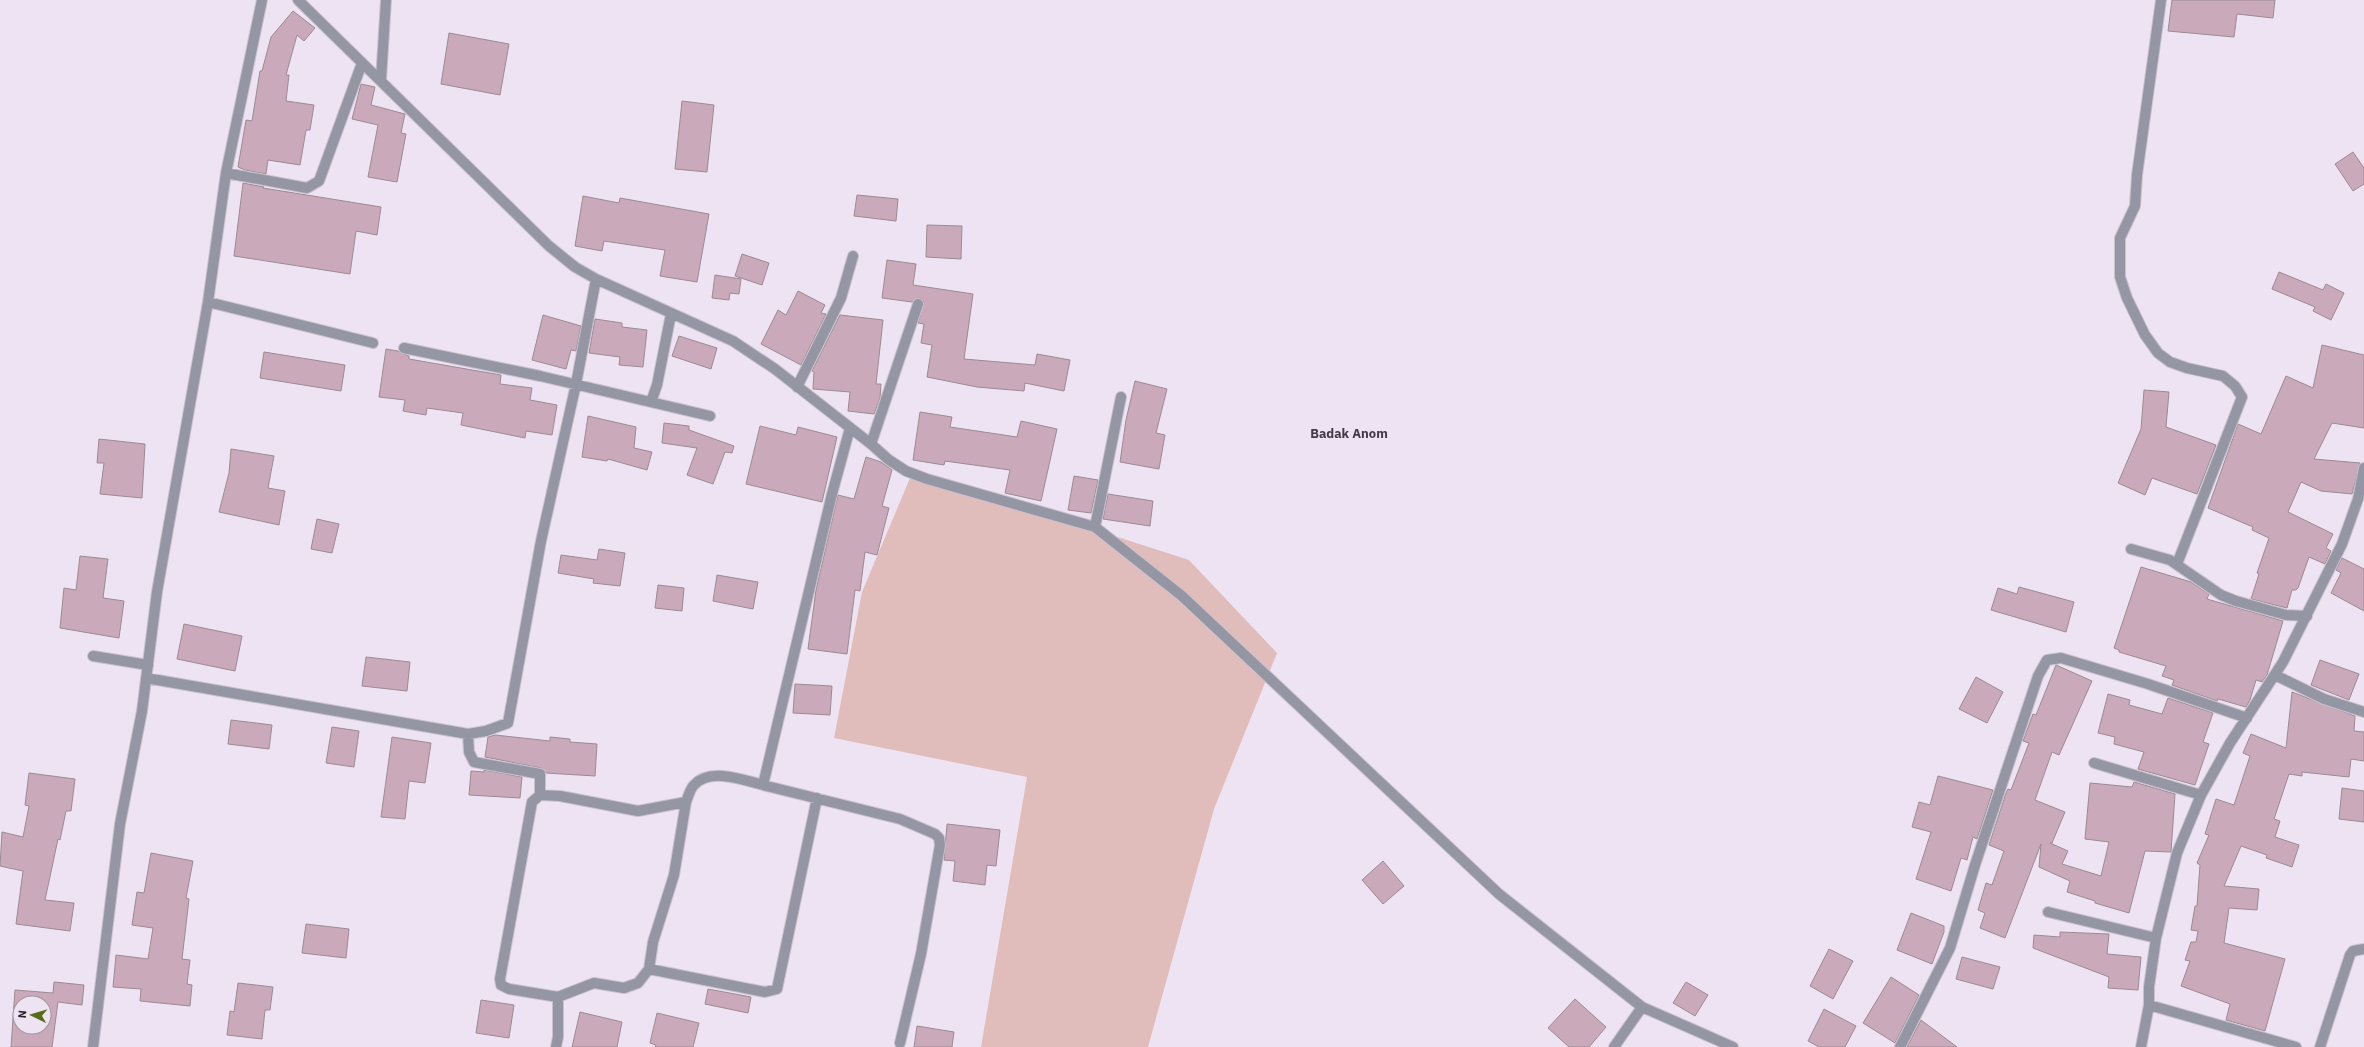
<svg xmlns="http://www.w3.org/2000/svg" width="2364" height="1047" font-family="'IBM Plex Sans',sans-serif">
	<rect width="100%" height="100%" fill="#eee3f3"/>
	<path fill="#e0bdbb" d="M913,471L1189,560L1277,653L1214,809L1148,1047H981L1027,777L834,738L862,592Z"/>
	<path fill="#caaaba" stroke="#9c8a93" fill-rule="evenodd" d="M2172,0H2275L2273,18L2237,14L2234,37L2168,31Z
		M293,11L315,28L304,41L297,35L286,75H289L286,101L314,105L310,130H306L300,165L268,160L266,174L245,170L238,167L246,120L252,121L260,71H262L271,37Z
		M449,33L509,44L500,95L441,84Z
		M361,84L375,87L371,105L405,114L401,133L406,134L397,182L368,177L378,125L352,119Z
		M682,101L714,105L707,172L675,169Z
		M2353,152L2364,168V184L2353,191L2335,164Z
		M243,183L264,187L263,188L381,207L377,235L356,231L350,274L234,256Z
		M857,195L898,199L896,221L854,216Z
		M583,196L619,203L620,198L709,214L697,282L660,276L665,250L604,241L602,251L575,246Z
		M927,225L962,226L961,259L926,257Z
		M742,254L769,263L762,285L735,276Z
		M887,260L916,264L913,285L973,294L964,359L1035,365L1037,354L1070,360L1064,391L1025,383L1024,391L977,387L927,377L932,345L921,343L924,324L918,323L924,302L920,298L912,302L882,298Z
		M2279,272L2323,290L2326,284L2344,293L2331,320L2313,311L2315,307L2272,289Z
		M715,275L741,279L739,294L730,293L729,300L712,298Z
		M798,291L825,305L821,313L826,314L801,365L761,344L778,310L786,315Z
		M543,315L581,326L576,351L571,350L566,369L532,360Z
		M840,315L883,320L876,384H881L880,398L874,414L848,411L850,392L813,389L814,372L812,371Z
		M595,319L622,323V327L647,330L643,367L619,365L620,357L589,353Z
		M679,336L717,348L711,369L672,356Z
		M2322,345L2364,355V428L2332,423L2314,459L2360,463L2352,494L2321,491L2301,482L2288,512L2333,534L2326,548L2331,551L2325,564L2309,557L2298,588L2296,590H2292L2287,608L2251,599L2259,574L2257,573L2269,538L2252,530L2253,527L2208,508L2238,424L2261,434L2286,376L2313,388Z
		M386,349L398,351L409,356V359L501,375L500,384L532,388L530,400L557,405L552,435L526,431L525,438L461,425L463,413L427,408L426,415L403,411L405,400L379,397Z
		M264,352L345,365L341,391L260,378Z
		M1135,381L1167,389L1156,433L1165,435L1159,469L1120,462L1126,420Z
		M2144,390L2169,392L2166,427L2216,445L2197,494L2152,478L2145,495L2118,483L2141,429Z
		M920,412L952,417L950,427L1017,437L1021,421L1057,429L1041,501L1005,493L1010,470L945,461L944,465L913,460Z
		M588,416L636,427L634,448L652,452L647,470L608,459L607,461L582,457Z
		M664,423L689,426V430L734,446L732,453L725,452L713,484L687,475L697,448L662,443Z
		M760,426L796,435L798,427L837,437L822,502L746,484Z
		M99,439L145,444L142,498L100,494L104,463H97Z
		M231,449L274,456L268,488L285,491L279,525L219,512L229,473Z
		M866,457L881,462L892,470L882,506L889,508L877,555L865,552L860,591L855,590L847,654L808,649L816,590L838,495L854,499Z
		M1074,476L1098,480L1091,513L1068,510Z
		M1108,494L1153,501L1150,526L1103,519Z
		M317,519L339,524L332,553L311,549Z
		M599,549L625,553L620,586L593,583L594,579L558,573L561,555L597,560Z
		M80,556L108,559L103,598L124,601L119,638L60,628L64,588L76,590Z
		M2342,558L2364,569V611L2331,593L2341,573L2336,570Z
		M2141,567L2191,582L2209,594L2207,599L2283,621L2267,675L2262,682L2256,680L2250,700L2246,707L2218,699L2217,701L2172,685L2174,680L2162,676L2166,666L2119,652V650L2114,648Z
		M717,575L758,582L753,609L713,601Z
		M658,585L684,588L682,611L655,608Z
		M2019,587L2074,602L2066,632L1991,610L1998,588L2017,594Z
		M184,624L242,636L235,671L177,659Z
		M366,657L410,662L407,691L362,686Z
		M2320,660L2359,674L2349,700L2311,685Z
		M2056,665L2092,681L2059,755L2052,752L2035,800L2065,812L2052,843H2050L2068,851L2062,864L2101,876L2109,842L2085,839L2090,783L2132,787L2134,782L2175,794L2171,852L2145,851L2129,913L2095,903V901L2067,892L2070,881L2039,867L2041,844L2005,938L1980,928L1985,913L1978,910L1986,883L1992,885L2004,851L1989,845L2006,793L2008,789L2011,790L2029,743L2023,741L2030,722L2033,714L2036,715Z
		M1976,677L2003,692L1987,723L1959,709Z
		M795,684L832,686L830,715L793,713Z
		M2292,692L2355,716L2354,731L2364,732V761L2351,759L2349,777L2302,772V776L2289,774L2274,819L2280,821L2275,837L2299,845L2292,867L2266,858L2267,855L2241,846L2224,886L2259,889L2257,910L2229,908L2224,943L2285,959L2265,1031L2226,1020L2230,1004L2181,986L2190,961L2185,960L2191,942H2196L2198,931L2191,930L2195,906H2197L2200,865L2197,863L2209,835L2205,834L2216,799L2234,805L2250,756L2243,753L2251,734L2286,748Z
		M2108,694L2130,700L2129,705L2162,714L2168,698L2213,713L2203,742L2209,744L2195,785L2138,769L2144,752L2114,744L2115,737L2098,733Z
		M231,720L272,725L269,749L228,744Z
		M332,727L359,731L354,767L326,763Z
		M495,735L550,741V737L570,739V742L597,744L595,776L546,773L541,768L485,757L488,737Z
		M392,737L431,743L425,783L409,781L405,819L381,817Z
		M484,770L522,777L520,798L469,795L471,771L484,772Z
		M29,773L75,779L71,811H66L60,840L58,839L45,900L74,903L70,931L16,924L23,871L0,866L2,832L23,837L29,806L25,805Z
		M1938,776L1993,790L1977,839L1973,837L1967,860L1961,858L1951,891L1916,879L1931,832L1912,827L1919,802L1930,805Z
		M2342,788L2364,791V822L2339,819Z
		M947,824L1000,830L996,866L987,865L985,885L953,881L955,861L944,860Z
		M151,853L193,861L186,898L189,899L182,959L190,960L187,984L192,985L190,1006L140,1001L141,989L113,987L116,955L148,959L153,928L132,925L137,892L144,893Z
		M1383,861L1404,886L1383,904L1362,880Z
		M1911,913L1944,926V932L1932,964L1897,950Z
		M306,924L349,929L346,958L302,953Z
		M2060,932L2109,934L2107,954L2141,957L2138,990L2108,988L2109,977L2033,948L2034,935L2060,937Z
		M1829,949L1853,961L1833,999L1810,986Z
		M1962,957L2000,967L1993,989L1956,979Z
		M1891,977L1919,995L1895,1043L1863,1023Z
		M54,982L84,985L82,1005L58,1002L52,1047H11L15,990L53,993ZM20,1003H44V1027H20Z
		M1686,982L1708,995L1695,1016L1673,1003Z
		M238,983L273,987L270,1010H265L262,1039L227,1035L230,1011L234,1012Z
		M708,989L751,997L748,1013L705,1004Z
		M1575,999L1606,1027L1589,1047H1569L1548,1028Z
		M481,1000L514,1005L509,1038L476,1033Z
		M1824,1009L1856,1026L1845,1047H1819L1808,1041Z
		M580,1012L622,1022L617,1047H572Z
		M657,1013L699,1023L693,1047H655L656,1045L650,1043Z
		M1921,1020L1957,1047H1907Z
		M917,1026L954,1032L952,1047H914Z"/>
	<g fill="none" stroke-linecap="round" stroke-linejoin="round">
		<g stroke="#cac1cf" stroke-width="12">
			<path id="service" d="M2131,549L2170,560L2221,595L2236,601L2286,615L2307,616
				M93,656L148,665"/>
		</g>
		<g stroke="#cac1cf" stroke-width="12">
			<path id="minor" d="M298,0L549,246L575,267L596,279L733,341L775,369L871,444L889,460L906,471L927,479L1095,527L1182,596L1499,894L1642,1007L1733,1047
				M2161,0L2137,175L2135,206L2120,238V277L2127,298L2145,335L2158,353L2170,362L2187,368L2223,376L2235,386L2242,397L2177,564
				M381,80L386,0
				M226,173L307,188L319,181L362,63
				M208,302L373,343
				M404,348L540,376L710,416
				M797,387L841,298L853,256
				M651,402L657,385L671,314
				M850,428L832,494L763,785L900,819L935,834L939,838L940,845L921,954L900,1043
				M871,444L918,304
				M1095,527L1121,397
				M2275,675L2324,699L2364,712
				M146,678L468,734L469,752L474,762L540,774V795
				M468,734L486,731L508,723L541,541L576,384L596,279
				M2094,763L2201,795
				M2048,912L2156,938
				M649,969L765,992L777,989L817,798
				M558,997L594,983L624,988L638,983L649,969L653,942L674,875L686,802
				M2149,1005L2296,1047
				M93,1047L120,824L142,711L157,592L208,302L226,173L262,0
				M556,1047L558,1037V997L509,989L501,985L500,979L532,802L540,795L560,796L638,811L686,802C688,797 690,789 694,785C710,767 744,780 763,785
				M1614,1047L1642,1007
				M1900,1047L1950,948L1975,865L2038,676L2047,660L2061,658L2148,684L2247,718
				M2141,1047L2149,1005V987L2156,938L2177,853L2201,795L2230,743L2283,662L2342,544L2358,499L2364,468
				M2320,1047L2350,955L2353,951L2364,949"/>
		</g>
		<use href="#service" stroke="#9496a3" stroke-width="10"/>
		<use href="#minor" stroke="#9496a3" stroke-width="10"/>
	</g>
	<g text-anchor="middle" dominant-baseline="central" stroke-width="4" stroke-linejoin="round" paint-order="stroke">
		<g font-size="13" font-weight="bold" fill="#423a47" stroke="#eee3f3">
			<text x="1349" y="433">Badak Anom</text>
		</g>
	</g>
	<g transform="translate(32 1015) rotate(275)"><circle r="19" fill="#eee3f3" stroke="#9f97a3"/>
	<path d="M0-3L7 15L0 10L-7 15Z" fill="#586c1a"/>
	<text y="-6" font-size="11" font-weight="bold" text-anchor="middle" fill="#28242a">N</text>
	</g>
</svg>
